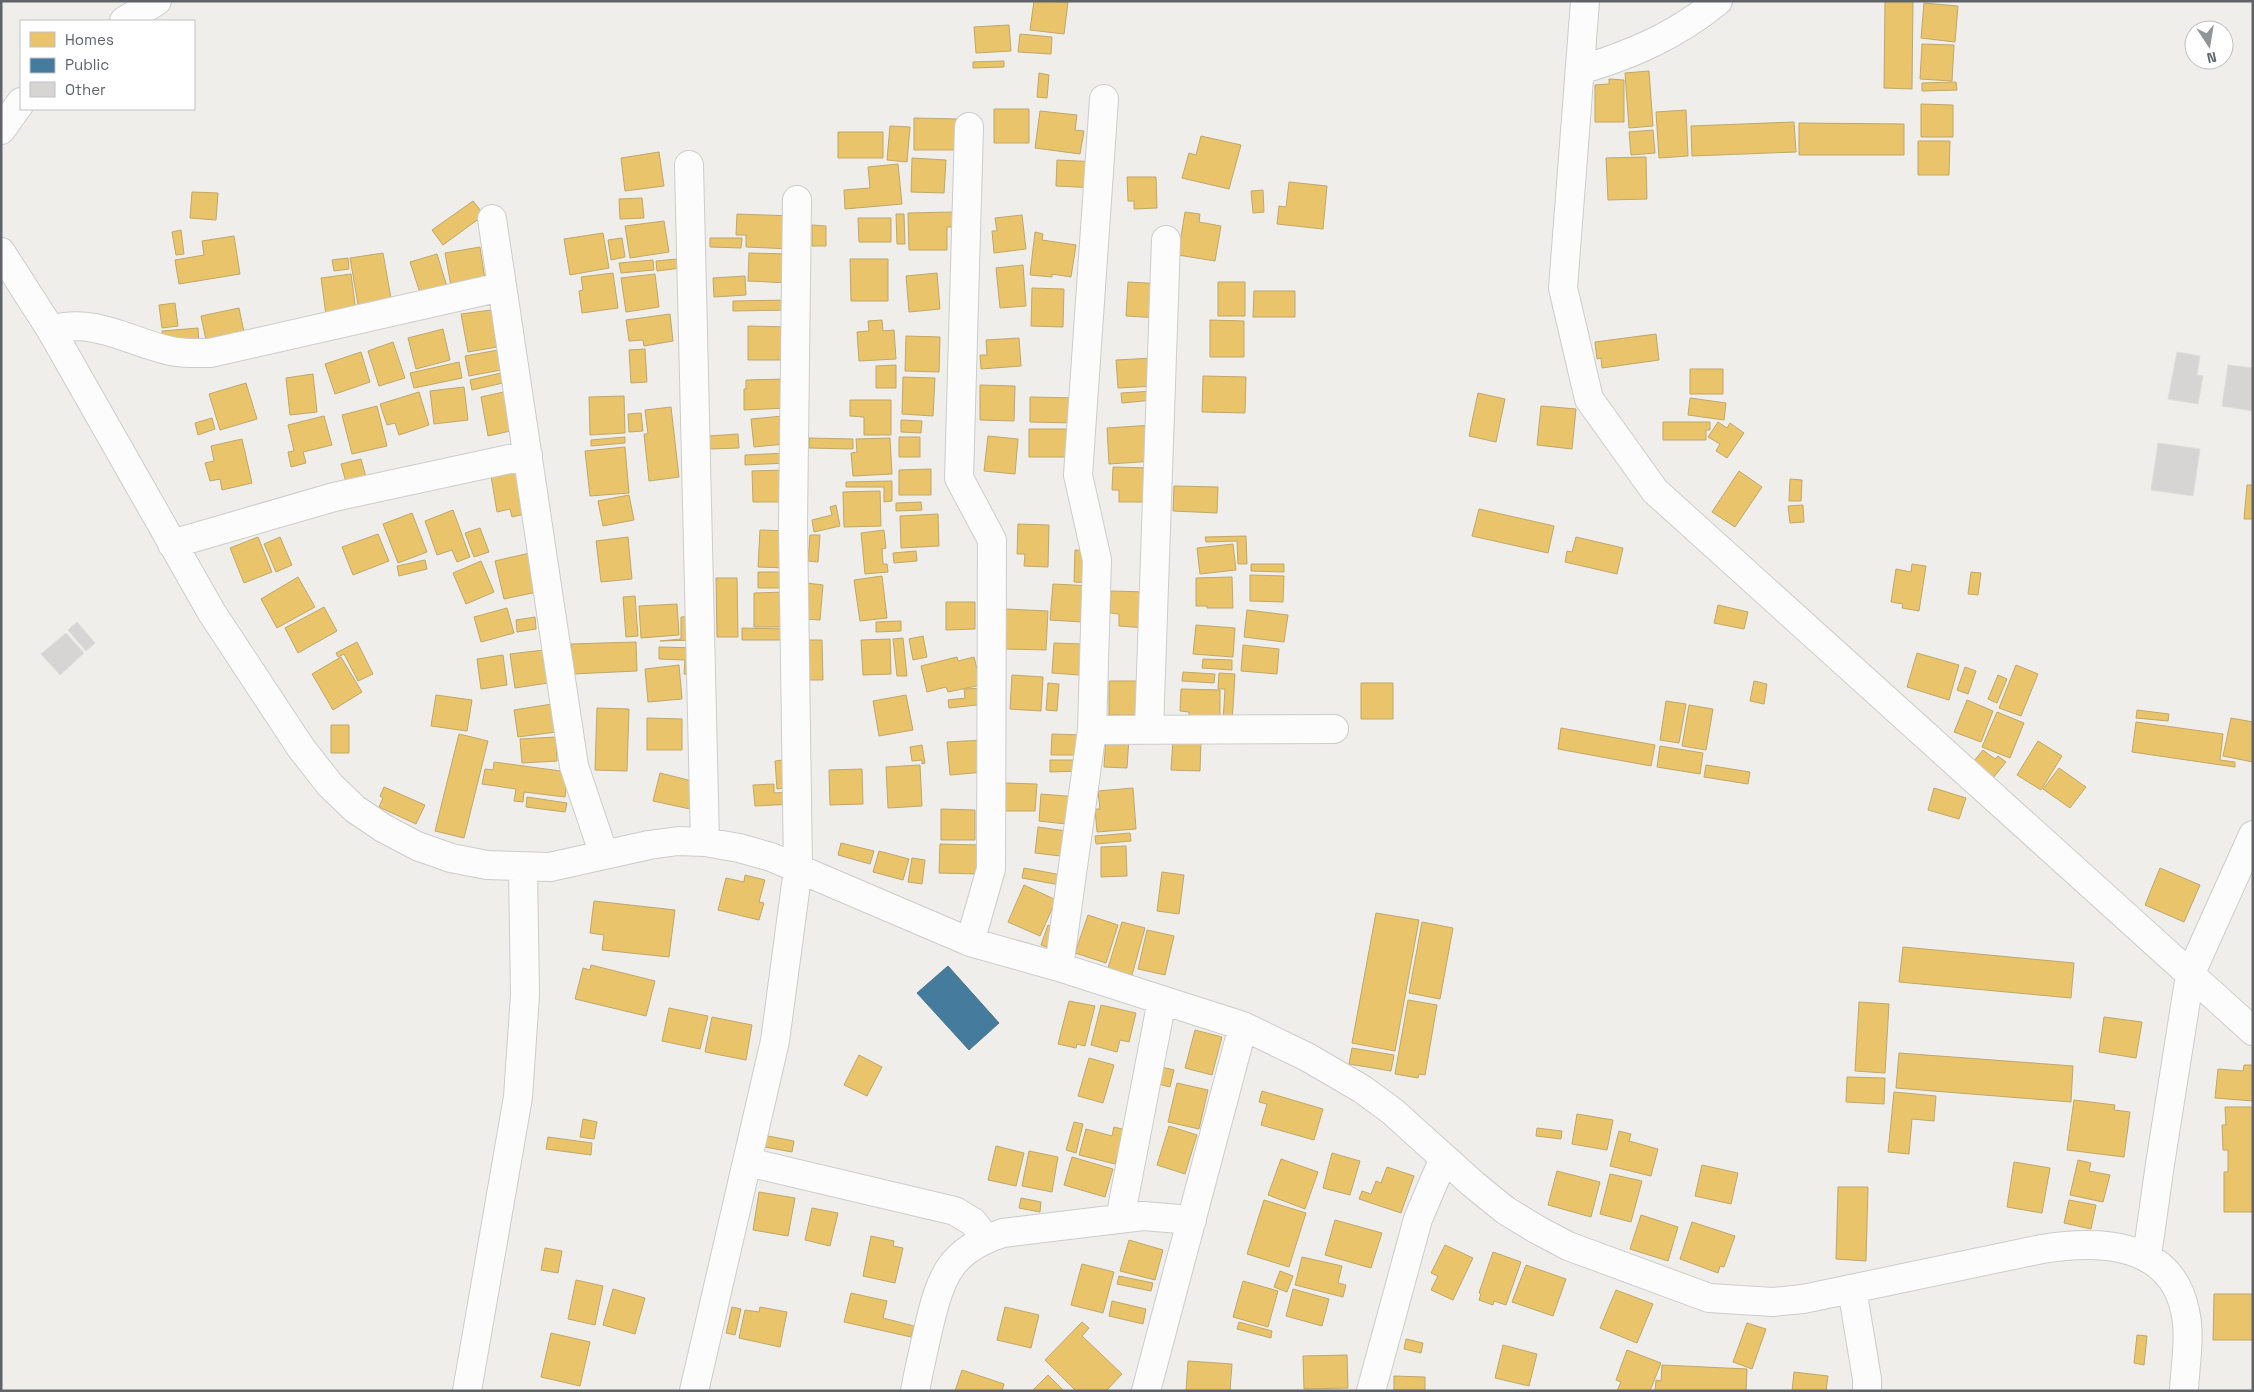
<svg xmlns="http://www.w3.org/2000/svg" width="2254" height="1392" font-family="'Space Grotesk',sans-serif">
	<rect width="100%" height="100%" fill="#efeeea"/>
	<path fill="#e9c46a" stroke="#c0a769" d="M1034,1L1068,2L1064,34L1030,30Z
		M1885,1H1913L1912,89L1884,88Z
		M1924,3L1958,6L1955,42L1921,38Z
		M1009,25L1011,51L976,53L974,27Z
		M1020,34L1052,37L1051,54L1018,52Z
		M1922,44L1954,45L1952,81L1920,79Z
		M1004,61V67L973,68V62Z
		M1649,71L1653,126L1629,128L1625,73Z
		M1039,73L1049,75L1047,98L1037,97Z
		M1609,79L1624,80V122H1595V85L1609,84Z
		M1956,82L1957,90L1922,91V83Z
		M1921,104L1953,105V137H1921Z
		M994,109H1029V143H994Z
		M1686,110L1688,156L1659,158L1656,112Z
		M1040,111L1077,115L1075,130L1084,131L1080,154L1035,148Z
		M914,118L958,119V150H914Z
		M1794,122L1796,152L1692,156L1691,126Z
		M1799,123L1904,124V155H1799Z
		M890,126L910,127L907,162L887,160Z
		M1653,130L1655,153L1631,155L1629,132Z
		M838,132H883V158H838Z
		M1201,136L1241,145L1229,189L1182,178L1189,153L1196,155Z
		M1918,141H1950L1949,175H1918Z
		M659,152L664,186L625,191L621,158Z
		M1646,157L1647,199L1608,200L1606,158Z
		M912,158L946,160L944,193L911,192Z
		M1057,160L1098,162L1097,188L1056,186Z
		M898,164L902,204L845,209L844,190L870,188L868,167Z
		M1127,177H1156L1157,208L1134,209V201H1128Z
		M1289,182L1327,186L1323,229L1277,224L1279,206L1286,207Z
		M1263,190L1264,212L1253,213L1251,191Z
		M192,192L218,193L216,220L190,218Z
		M642,198L644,218L620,219L619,199Z
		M473,201L484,215L443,245L432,230Z
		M953,212L954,227H947V250H909L908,213Z
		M1185,212L1200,214L1199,222L1221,226L1215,261L1178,255Z
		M737,214L792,216L791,249L746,247V235H736Z
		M896,214H904L905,244H897Z
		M1022,215L1026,249L994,253L992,231H997L995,218Z
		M858,218H891V242H859Z
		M664,221L669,252L630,258L625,226Z
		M812,225L826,226V246H812Z
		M181,230L184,254L176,255L172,232Z
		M1035,232L1043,234L1042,240L1076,245L1071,277L1052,274V277L1030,275Z
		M603,233L609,268L570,275L564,239Z
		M234,236L240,274L179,284L175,260L204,255L202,241Z
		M622,238L625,257L611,260L608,240Z
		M710,238H742L741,248L710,247Z
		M480,247L485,280L451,286L445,253Z
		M383,253L392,304L359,310L350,258Z
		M749,253L791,254L790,283L748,281Z
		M437,254L448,290L422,299L410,262Z
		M348,258L349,269L334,271L332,260Z
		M688,258L689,267L657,271L656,261Z
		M850,259H888V301H851Z
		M653,260L654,270L621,273L619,263Z
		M1023,265L1026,306L1000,308L996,268Z
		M613,273L618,308L582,313L579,291L583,290L581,277Z
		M937,273L940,309L909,312L906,276Z
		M351,274L356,311L326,315L321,278Z
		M655,274L659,307L626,312L621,278Z
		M745,276L746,295L714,297L713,278Z
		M1128,282L1164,284L1161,318L1126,316Z
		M1218,282H1245V316H1218Z
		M1032,288L1064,289L1063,327L1031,326Z
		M1254,291H1295V317H1253Z
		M791,300V310L733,311V301Z
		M175,303L178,326L162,328L159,305Z
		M239,308L245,337L207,345L201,316Z
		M491,310L497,347L468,352L461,314Z
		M670,314L673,341L644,346L643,340L629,341L626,320Z
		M882,320L883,331L894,330L896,359L859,361L857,332L869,331L868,321Z
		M1210,320L1244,321V357H1210Z
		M748,326L788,327V360H748Z
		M198,328L199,345L164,348L162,331Z
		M443,329L450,360L416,369L408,338Z
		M1656,334L1659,360L1602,368L1601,358L1597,359L1595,342Z
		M906,336L940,337L939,372L905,371Z
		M1019,338L1021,366L981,369L980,355H987L986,340Z
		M393,342L405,378L379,386L368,351Z
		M645,349L647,382L631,383L629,350Z
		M498,350L501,370L469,376L465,356Z
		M361,352L370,382L335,394L325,364Z
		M1153,358L1154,386L1118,388L1116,360Z
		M459,362L462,378L414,388L410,373Z
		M896,365V388H876V366Z
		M1690,369H1723V394H1690Z
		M501,373L503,383L472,390L470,380Z
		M313,374L317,412L290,415L286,378Z
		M1203,376L1246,377L1245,413L1202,412Z
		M903,377L935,378L933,416L902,414Z
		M786,379L787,408L744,410V389H746V380Z
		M246,383L257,419L220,430L209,394Z
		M980,385L1015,386L1014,421L980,420Z
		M464,387L468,420L434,424L430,391Z
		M508,391L515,430L488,436L481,397Z
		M1154,391V400L1122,403L1121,393Z
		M419,392L429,425L399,435L395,423L387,425L380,404Z
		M1478,393L1505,399L1496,442L1469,436Z
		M624,396L625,433L590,435L589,397Z
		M1030,397L1076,398L1075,423L1030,422Z
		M1690,398L1726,403L1724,420L1688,415Z
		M850,400H891V435H864V417L850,416Z
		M377,406L387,446L352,454L342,415Z
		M1541,406L1576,409L1572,449L1537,445Z
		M671,407L679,477L649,481L644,434H648L645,410Z
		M641,413L643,431L629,432L628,414Z
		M324,416L332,445L303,452L306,463L291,467L288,452L294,451L288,425Z
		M783,416L785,444L754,447L751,419Z
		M212,418L215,429L198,435L195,423Z
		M901,420L922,421L921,433L901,432Z
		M1663,422H1710V430H1706V440H1663Z
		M1718,422L1727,428L1730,423L1744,433L1727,458L1716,451L1720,444L1708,437Z
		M1153,425L1155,461L1109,464L1107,428Z
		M1029,429H1069L1074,457H1029Z
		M738,434L739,448L710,449L709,436Z
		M988,436L1018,439L1015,474L984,471Z
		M625,437V443L591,446V440Z
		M899,437H920V457H899Z
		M809,438L853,439V449L809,448Z
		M890,438L892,474L853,476L851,453L857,452L856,439Z
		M242,439L252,483L222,490L220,479L210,481L205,463L214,461L211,446Z
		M625,447L629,493L590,496L585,451Z
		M787,453V463L745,465V455Z
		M361,459L367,481L347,486L341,464Z
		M1113,467L1152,468V502H1119V490H1112Z
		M931,469V495H899V470Z
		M521,470L529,513L512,517L510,509L497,512L491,476Z
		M784,470L785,502H753L752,471Z
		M1739,471L1762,487L1735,527L1712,512Z
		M1790,479L1802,480L1801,501H1789Z
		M892,481V501L884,502V487H846V482Z
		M2247,485H2253V519H2244Z
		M1174,486L1218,487L1217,513L1173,511Z
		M880,491L881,526L844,527L843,492Z
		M629,495L634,520L603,526L598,501Z
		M921,502L922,510L896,511V503Z
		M836,505L840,526L814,532L812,520L832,515L830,507Z
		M1803,505L1804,522L1790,523L1788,506Z
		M1479,509L1554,526L1548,553L1472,536Z
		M453,510L470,557L457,562L452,550L437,555L425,521Z
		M412,513L427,552L398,563L383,524Z
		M938,514L939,546L901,548L900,516Z
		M1018,524L1049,525L1048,567L1024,566L1025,554H1017Z
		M480,528L489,552L474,557L465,533Z
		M760,530L790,531L788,568L758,567Z
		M884,530L886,548L882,549L883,564H887L888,572L865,574L861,533Z
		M378,534L389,561L353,575L342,547Z
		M810,535H820L818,562L808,561Z
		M1246,536L1247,564H1238L1237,541L1206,542L1205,537Z
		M258,537L272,572L244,583L230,548Z
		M280,537L292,565L276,572L264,544Z
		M628,537L632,579L601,582L596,541Z
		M1576,537L1623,548L1617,574L1565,562L1567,551L1572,552Z
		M1233,544L1236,570L1200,574L1197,548Z
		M1075,550L1093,551L1092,583L1074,582Z
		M916,551L917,561L894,563L893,553Z
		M534,552L542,591L504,599L495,561Z
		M425,560L427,569L399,576L397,566Z
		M481,561L494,592L466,604L453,573Z
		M1251,564H1284V572L1251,571Z
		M1912,564L1926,566L1919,611L1902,608L1903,604L1891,602L1896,569L1911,572Z
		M758,572H785V588H758Z
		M1971,572L1981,573L1978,595L1968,594Z
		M1250,575L1284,576L1283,602L1250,601Z
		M882,576L887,618L860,621L854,580Z
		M298,577L315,607L277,628L261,599Z
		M1232,577L1233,608H1207V606H1196V578Z
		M716,578H737L738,637H717Z
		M807,583L823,585L820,620L804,619Z
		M1053,584L1092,586L1082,622L1050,620Z
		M1111,591L1147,592L1146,628L1119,626V614L1110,613Z
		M786,592V627H754V593Z
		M635,596L638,636L626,637L623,597Z
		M946,602H975V629L946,630Z
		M677,604L679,635L641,638L639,606Z
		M1718,605L1748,612L1744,629L1714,623Z
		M324,607L337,631L298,653L285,628Z
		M507,608L514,633L481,642L474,617Z
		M1006,609L1048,611L1046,650L1004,649Z
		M1247,610L1288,615L1284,642L1244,637Z
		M696,616L697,640L660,641L681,639V617Z
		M535,617L536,629L517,632L516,620Z
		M901,621V631L876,632V622Z
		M1196,625L1235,628L1233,657L1193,654Z
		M742,628L786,629V640H742Z
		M923,636L927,657L913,660L909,639Z
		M903,638L907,676H897L893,639Z
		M890,639L891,674L863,675L861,640Z
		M804,640H822L823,680H805Z
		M357,642L373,674L358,681L344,654L338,657L336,653Z
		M636,642L637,671L572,674L571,644Z
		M1054,643L1081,644L1080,675L1052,673Z
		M1243,645L1279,649L1277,674L1241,671Z
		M659,647L699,648L698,675L684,674L685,660L659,659Z
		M544,650L548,683L515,688L510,654Z
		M1917,653L1959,665L1949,700L1907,687Z
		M503,655L507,685L481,689L477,659Z
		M341,657L362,692L333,710L312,674Z
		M957,657L958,661L974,657L981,685L948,692L946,687L927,692L921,666Z
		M1203,659L1232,660V670L1202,668Z
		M679,665L682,699L648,702L645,669Z
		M2016,665L2038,674L2021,716L1999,708Z
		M1965,667L1976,671L1968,694L1957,690Z
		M1183,672L1215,674L1214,683L1182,681Z
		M1219,673L1235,674L1232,723L1223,722L1225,689H1218Z
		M1012,675L1043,677L1041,711L1010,709Z
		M1998,675L2007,679L1997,703L1988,699Z
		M1109,681H1142V715H1109Z
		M1754,681L1767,684L1764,704L1750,701Z
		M1048,683L1059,684L1057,711L1046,710Z
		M1361,683H1393V719H1361Z
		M984,688L986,704L949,708L948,700L965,698L964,689Z
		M1181,689L1220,690V724H1189V712L1180,711Z
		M436,695L472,700L467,731L431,726Z
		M906,695L913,730L879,736L873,701Z
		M1967,700L1993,711L1981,742L1954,732Z
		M1666,701L1686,704L1679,743L1660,740Z
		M552,704L556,732L518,737L514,710Z
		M1689,705L1713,709L1706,750L1682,746Z
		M597,708L629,709L627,771L595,770Z
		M2137,710L2169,714L2168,721L2136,718Z
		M1997,712L2024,723L2010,758L1982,747Z
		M647,718L682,719V750H647Z
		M2231,718L2253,722V762L2223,756Z
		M2136,722L2223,734L2220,760L2235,762V767L2132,752Z
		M331,725H349V753H331Z
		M1561,728L1655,745L1651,766L1558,749Z
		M459,734L488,741L464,838L435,831Z
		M1052,734L1082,735V755H1051Z
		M1106,736L1129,738L1127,768L1104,767Z
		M556,737L557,761L522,763L520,739Z
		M1173,739L1201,741L1200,771L1171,770Z
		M983,740L985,772L950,775L947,742Z
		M2038,741L2062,756L2041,790L2017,775Z
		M922,745L925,763L922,764V760L912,761L910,747Z
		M1660,746L1703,753L1700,774L1657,767Z
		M1983,750L1995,759L1998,756L2006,762L1993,778L1974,761Z
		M791,759L793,787L777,789L775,761Z
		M1050,760H1082V771L1050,772Z
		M494,762L568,772L565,797L524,792L523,802L514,801L516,789L482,784L485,769L493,770Z
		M920,765L922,806L888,808L886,767Z
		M1706,765L1750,772L1748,784L1704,777Z
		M2059,768L2086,787L2070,808L2043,789Z
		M862,769L863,804L830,805L829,770Z
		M660,773L696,782L690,809L653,801Z
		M1005,783L1037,784L1035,811H1004Z
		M774,784V793L793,792V804L755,806L753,785Z
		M384,787L425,805L416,824L379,807L383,798L380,796Z
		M1133,788L1136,829L1097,832L1095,809H1100L1098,791Z
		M1934,788L1966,798L1959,819L1928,810Z
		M1041,794L1078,797L1075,825L1039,821Z
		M527,797L567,803L565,812L526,807Z
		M941,809L975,810V840H941Z
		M1038,827L1073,832L1069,857L1035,853Z
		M1130,833L1131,841L1096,844L1095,836Z
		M841,843L874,851L870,864L838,855Z
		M940,844L980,845L979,874L939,873Z
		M1126,846L1127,876L1101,877V847Z
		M879,851L909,859L903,880L873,872Z
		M912,858L925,860L922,884L908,882Z
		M1024,868L1067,876L1065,886L1022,878Z
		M2160,868L2200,885L2184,922L2145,905Z
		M1162,872L1184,875L1179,914L1157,911Z
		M745,875L765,880L759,902L764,903L759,920L718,910L726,878L744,882Z
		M1024,885L1056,900L1040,936L1008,922Z
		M594,901L675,910L669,957L602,950L604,935L590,933Z
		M1376,913L1419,920L1395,1051L1352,1043Z
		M1088,915L1118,925L1106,963L1075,953Z
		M1122,922L1145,928L1132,975L1108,968Z
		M1422,922L1453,928L1440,999L1409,993Z
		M1048,925L1059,929L1053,949L1041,945Z
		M1147,930L1174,936L1165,975L1138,969Z
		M1903,947L2074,963L2071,998L1899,982Z
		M591,965L655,981L646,1016L575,999L583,968L590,970Z
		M1408,1000L1437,1005L1425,1075L1419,1074L1418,1078L1395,1074Z
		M1069,1001L1095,1006L1085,1046L1077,1044L1076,1048L1058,1044Z
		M1859,1002L1889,1004L1885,1073L1855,1071Z
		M1101,1005L1136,1013L1129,1042L1120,1040L1117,1052L1091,1045Z
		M669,1008L708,1016L700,1049L662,1041Z
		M712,1017L752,1025L746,1060L705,1052Z
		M2104,1017L2142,1022L2136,1058L2099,1052Z
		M1195,1030L1222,1037L1212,1075L1185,1068Z
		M1352,1048L1394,1055L1391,1071L1349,1064Z
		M1899,1053L2073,1066L2071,1102L1896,1088Z
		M859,1055L882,1067L867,1096L844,1085Z
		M1089,1058L1114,1065L1103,1103L1078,1096Z
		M2244,1065H2253V1101L2215,1098L2218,1069L2243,1071Z
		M1162,1067L1174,1070L1170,1087L1158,1084Z
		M1847,1077L1885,1078L1884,1104L1846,1102Z
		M1177,1083L1208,1090L1199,1129L1168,1122Z
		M1262,1091L1323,1109L1314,1140L1261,1125L1267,1104L1259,1102Z
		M1894,1092L1936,1096L1934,1121L1912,1119L1909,1154L1888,1152Z
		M2074,1100L2115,1105L2114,1110L2130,1112L2124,1157L2067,1150Z
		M2225,1107H2253V1212H2224V1172H2228V1150H2223L2222,1125H2226Z
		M1577,1114L1613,1120L1607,1150L1572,1144Z
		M583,1119L597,1122L594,1139L580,1137Z
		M1074,1122L1083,1124L1076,1153L1066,1150Z
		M1169,1126L1197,1135L1185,1174L1157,1165Z
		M1114,1127L1130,1131L1123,1155L1118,1154L1115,1164L1079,1155L1086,1129L1112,1136Z
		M1537,1128L1562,1131L1561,1139L1536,1136Z
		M1619,1131L1631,1134L1629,1141L1658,1149L1651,1176L1610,1166Z
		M768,1136L794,1141L792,1152L765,1147Z
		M548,1137L592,1143L591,1155L546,1149Z
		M996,1146L1024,1153L1016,1186L988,1180Z
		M1029,1151L1058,1157L1052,1192L1022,1186Z
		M1332,1153L1360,1161L1350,1195L1323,1188Z
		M1072,1157L1113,1169L1105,1197L1064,1185Z
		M1281,1159L1318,1172L1305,1209L1268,1195Z
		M2078,1160L2091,1163L2089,1171L2110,1175L2103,1202L2070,1195Z
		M2014,1162L2050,1168L2042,1213L2007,1207Z
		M1702,1165L1738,1173L1731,1204L1695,1196Z
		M1387,1167L1414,1176L1401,1213L1359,1199L1362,1191L1371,1194L1376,1181L1381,1183Z
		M1557,1171L1600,1182L1591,1217L1548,1205Z
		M1610,1174L1642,1181L1631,1222L1600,1214Z
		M1838,1187H1868L1866,1261L1836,1259Z
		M759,1192L795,1198L788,1236L753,1230Z
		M1021,1198L1041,1202L1040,1212L1019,1208Z
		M1264,1200L1306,1213L1289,1267L1247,1254Z
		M2069,1200L2096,1205L2091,1229L2064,1223Z
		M812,1208L838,1213L830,1246L805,1240Z
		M1641,1215L1678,1227L1668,1261L1630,1249Z
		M1335,1220L1382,1233L1371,1268L1325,1255Z
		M1692,1222L1735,1236L1724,1267L1720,1266L1718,1273L1680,1259Z
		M871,1236L894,1241L893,1246L903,1248L895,1283L863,1276Z
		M1129,1240L1163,1250L1155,1280L1120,1271Z
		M1445,1245L1473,1258L1453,1300L1431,1290L1438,1276L1431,1273Z
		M545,1248L562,1251L558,1273L541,1270Z
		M1493,1252L1521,1262L1506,1305L1494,1301L1493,1305L1479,1300L1481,1294L1479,1293Z
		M1302,1257L1342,1266L1338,1283L1346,1285L1343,1297L1295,1285Z
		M1082,1264L1114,1272L1103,1313L1071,1305Z
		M1526,1265L1566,1279L1553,1316L1512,1302Z
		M1280,1271L1293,1276L1287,1292L1274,1287Z
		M1119,1276L1153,1283L1151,1291L1117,1284Z
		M576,1280L603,1286L595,1325L568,1319Z
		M1243,1281L1278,1291L1268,1327L1233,1317Z
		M613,1289L645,1298L635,1334L603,1325Z
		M1293,1289L1329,1299L1322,1326L1286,1316Z
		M1616,1290L1653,1304L1637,1343L1600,1328Z
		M851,1293L887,1301L883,1318L914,1326L911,1337L844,1322Z
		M2214,1294H2253V1340H2213Z
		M1112,1301L1146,1309L1143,1324L1109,1316Z
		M732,1307L741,1309L735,1335L726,1333Z
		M760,1307L787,1312L780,1347L739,1338L745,1310L759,1312Z
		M1005,1307L1039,1315L1031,1348L997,1340Z
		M1082,1322L1089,1328L1082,1336L1122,1374L1106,1391H1076L1045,1360Z
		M1239,1322L1272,1331L1271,1338L1237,1329Z
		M1747,1323L1766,1329L1752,1369L1733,1362Z
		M551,1333L590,1342L580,1386L541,1377Z
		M2137,1335L2147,1336L2144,1365L2134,1363Z
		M1406,1339L1423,1343L1421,1353L1404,1349Z
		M1503,1345L1537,1354L1529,1386L1495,1378Z
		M1627,1350L1661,1363L1650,1391H1617L1621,1382L1616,1380Z
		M1347,1355L1348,1388L1304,1389L1303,1356Z
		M1188,1361L1232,1364L1230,1391H1186Z
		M1662,1365L1747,1369L1746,1391H1655L1656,1380L1661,1381Z
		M962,1370L1004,1384L1002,1391H955Z
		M1794,1372L1828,1376L1826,1391H1792Z
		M1048,1375L1064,1391H1032Z
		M1394,1376L1425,1377V1390H1394Z"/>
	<path fill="#457b9d" stroke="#4d748d" d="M948,966L999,1023L969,1050L917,993Z"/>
	<path fill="#d6d5d3" stroke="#deddd9" d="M2177,352L2200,356L2197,375L2203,376L2198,404L2168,399Z
		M2228,365L2253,368V411L2222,406Z
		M2158,443L2200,449L2193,496L2151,490Z
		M77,622L95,643L86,651L68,630Z
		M66,633L84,653L60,675L41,654Z"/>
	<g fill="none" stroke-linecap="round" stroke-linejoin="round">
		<g stroke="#cbcccc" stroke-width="30">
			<path id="minor" d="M1585,1L1563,288L1589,399L1655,491L2253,1031
				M124,21L157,1
				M1580,70C1631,55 1677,35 1718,1
				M969,127L959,478L992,540L991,869L970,942
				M1,130L21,102
				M689,165L705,842
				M492,219L574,766L604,855
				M1,252L51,330L212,613L301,748L330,785L355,809L383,828L417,846L451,858L487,865L550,867L649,845L678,841L705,842L739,848L771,857L970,942L1059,967L1243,1026L1307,1057L1362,1089L1392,1111L1473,1184L1505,1210L1536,1229L1568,1246L1709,1298L1773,1302L1803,1299L2042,1249C2098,1240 2171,1241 2185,1311C2191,1336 2185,1365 2184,1391
				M51,330C95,317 129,342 171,351C184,354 197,353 210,353L501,287
				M172,544L334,497L528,455
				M1092,730L1334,729
				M1149,730L1166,240
				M1059,967L1092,730L1097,560L1078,475L1104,99
				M748,1162L955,1211L973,1222L986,1239
				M1120,1219L1162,1000
				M2147,1256L2160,1164L2190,975L2253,835
				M1852,1289L1867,1379V1391
				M467,1391L518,1097L525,995L523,868
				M694,1391L775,1041L798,869L793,524L797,200
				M915,1391C919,1369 924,1348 929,1326C941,1276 950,1250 1003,1233L1143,1216L1192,1220
				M1146,1391L1243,1026
				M1371,1391L1418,1219L1444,1158"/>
		</g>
		<use href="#minor" stroke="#fdfcfc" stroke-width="28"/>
	</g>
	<rect width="2254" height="1392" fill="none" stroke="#5f6368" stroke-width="5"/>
	<rect x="20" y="20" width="175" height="90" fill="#ffffff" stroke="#bfc1c3"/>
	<rect x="30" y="32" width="25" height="15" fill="#e9c46a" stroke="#bfc1c3"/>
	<text x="65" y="45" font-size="15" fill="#5f6368">Homes</text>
	<rect x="30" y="58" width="25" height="15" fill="#457b9d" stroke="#bfc1c3"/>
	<text x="65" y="70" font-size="15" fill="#5f6368">Public</text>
	<rect x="30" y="82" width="25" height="15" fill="#d6d5d3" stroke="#bfc1c3"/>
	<text x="65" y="95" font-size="15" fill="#5f6368">Other</text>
	<g transform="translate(2209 45) rotate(168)"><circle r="24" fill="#ffffff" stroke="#bfc1c3"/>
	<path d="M0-4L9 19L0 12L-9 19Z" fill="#919496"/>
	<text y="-8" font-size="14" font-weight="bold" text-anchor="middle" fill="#5f6368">N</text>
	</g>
</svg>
